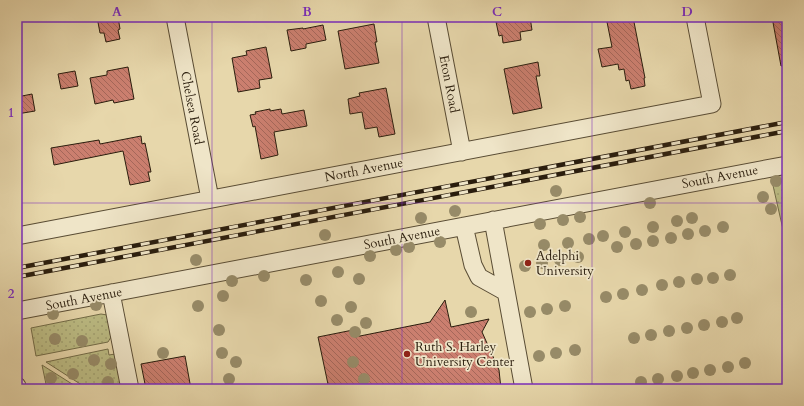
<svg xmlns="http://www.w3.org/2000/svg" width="804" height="406" font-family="Cardo,serif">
	<defs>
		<pattern id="grass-dots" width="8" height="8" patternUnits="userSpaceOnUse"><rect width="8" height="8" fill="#bcbc84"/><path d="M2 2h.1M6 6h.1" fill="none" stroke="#a2a171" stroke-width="1.8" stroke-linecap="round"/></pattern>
		<pattern id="building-back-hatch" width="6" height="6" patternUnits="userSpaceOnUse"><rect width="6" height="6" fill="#cb7f6f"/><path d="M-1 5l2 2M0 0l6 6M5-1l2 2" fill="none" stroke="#a5675a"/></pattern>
	</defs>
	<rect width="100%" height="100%" fill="#e7d7ab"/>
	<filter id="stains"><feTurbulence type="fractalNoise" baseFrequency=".005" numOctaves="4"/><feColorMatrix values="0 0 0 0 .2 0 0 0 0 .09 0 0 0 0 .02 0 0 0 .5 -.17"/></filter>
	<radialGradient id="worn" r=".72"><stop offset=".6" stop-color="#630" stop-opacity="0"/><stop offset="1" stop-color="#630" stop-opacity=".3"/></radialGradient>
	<path fill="url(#grass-dots)" stroke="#736c48" d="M787,165V247L769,168Z
		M101,314L107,315L111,337L108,342L36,356L31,328Z
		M108,349L109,355L115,354L122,389H88L46,362Z
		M42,365L80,389H47Z"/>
	<path fill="url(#building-back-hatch)" stroke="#2a1d0d" d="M97,17H118L120,29L118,30L120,39L106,42L104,33H100Z
		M495,17H530L532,30L520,32L521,40L503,43L502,35L499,36Z
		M606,17H633L645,78H644L645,86L631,89L629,80L626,81L624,69L619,70L618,64L602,67L598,49L612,47Z
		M772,17H787V65L781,66Z
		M374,24L377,42H375L379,63L345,69L338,31Z
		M323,25L326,40L306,44V48L291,51L287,30L303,28V29Z
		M266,47L272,78L259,80L260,88L238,92L232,58L247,55L246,51Z
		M538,62L540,76H536L542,108L513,114L504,69Z
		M128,67L134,99L114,103L113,100L95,104L90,78L107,75V71Z
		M75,71L78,86L61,89L58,74Z
		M386,88L395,134L379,137L377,127L365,129L362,112L350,114L348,99L360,96L359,93Z
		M32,94L35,111L17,114V97Z
		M270,109V111L281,109L282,114L304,110L307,126L274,132L278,155L261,159L255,126L253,127L250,115L256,114L255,112Z
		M141,136L142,144L145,143L151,172H148L150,181L130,185L123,151L54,165L51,148L99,140L100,144Z
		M445,300L451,327L489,319L482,332L499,370L501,389H329L318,337L353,330L355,337L430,322Z
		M185,356L191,389H146L141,364Z"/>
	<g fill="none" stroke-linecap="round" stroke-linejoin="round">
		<g stroke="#594c34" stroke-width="19">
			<path id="minor" d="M175,17L210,199
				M436,17L462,152
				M493,220L524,389
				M464,226L473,265L479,277L506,292
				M17,236L712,104L695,17
				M111,293L130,389
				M17,311L787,165
				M17,386V389"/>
		</g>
		<use href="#minor" stroke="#efe5c8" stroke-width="17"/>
		<g stroke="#2a1d0d" stroke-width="4.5">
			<path id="rail" d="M17,268L787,122
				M17,277L787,131"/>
		</g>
		<use href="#rail" stroke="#efe5c8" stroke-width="3" stroke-dasharray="9" stroke-linecap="butt"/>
	</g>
	<g fill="#978b68">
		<circle cx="776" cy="181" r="6"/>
		<circle cx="556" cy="191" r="6"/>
		<circle cx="763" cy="197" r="6"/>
		<circle cx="650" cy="203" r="6"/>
		<circle cx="771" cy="209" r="6"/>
		<circle cx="455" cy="211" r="6"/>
		<circle cx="580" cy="217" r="6"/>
		<circle cx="421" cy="218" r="6"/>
		<circle cx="692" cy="218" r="6"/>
		<circle cx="563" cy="220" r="6"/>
		<circle cx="677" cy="221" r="6"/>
		<circle cx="540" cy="224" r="6"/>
		<circle cx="653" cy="227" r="6"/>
		<circle cx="723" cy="227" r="6"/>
		<circle cx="705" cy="231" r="6"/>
		<circle cx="625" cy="232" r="6"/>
		<circle cx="688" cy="234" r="6"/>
		<circle cx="325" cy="235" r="6"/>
		<circle cx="603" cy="236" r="6"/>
		<circle cx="671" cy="238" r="6"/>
		<circle cx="589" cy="239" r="6"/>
		<circle cx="653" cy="241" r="6"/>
		<circle cx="440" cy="242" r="6"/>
		<circle cx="568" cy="243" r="6"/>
		<circle cx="636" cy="244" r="6"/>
		<circle cx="544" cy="245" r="6"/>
		<circle cx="409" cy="247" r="6"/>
		<circle cx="617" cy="247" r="6"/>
		<circle cx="396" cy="250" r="6"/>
		<circle cx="370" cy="256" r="6"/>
		<circle cx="578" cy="257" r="6"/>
		<circle cx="196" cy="260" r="6"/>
		<circle cx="560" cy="260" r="6"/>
		<circle cx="542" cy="263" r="6"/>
		<circle cx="525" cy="266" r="6"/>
		<circle cx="338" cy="272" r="6"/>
		<circle cx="730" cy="275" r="6"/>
		<circle cx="264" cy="276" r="6"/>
		<circle cx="713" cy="278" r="6"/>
		<circle cx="359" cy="279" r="6"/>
		<circle cx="697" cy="279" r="6"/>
		<circle cx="306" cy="280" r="6"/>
		<circle cx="232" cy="281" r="6"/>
		<circle cx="679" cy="282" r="6"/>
		<circle cx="662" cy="285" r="6"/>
		<circle cx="642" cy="290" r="6"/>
		<circle cx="623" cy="294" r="6"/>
		<circle cx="223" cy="296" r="6"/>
		<circle cx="606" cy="297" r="6"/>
		<circle cx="321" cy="301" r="6"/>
		<circle cx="96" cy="305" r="6"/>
		<circle cx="198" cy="306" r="6"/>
		<circle cx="565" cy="306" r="6"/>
		<circle cx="351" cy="307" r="6"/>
		<circle cx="547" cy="309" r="6"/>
		<circle cx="471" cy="312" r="6"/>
		<circle cx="530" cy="312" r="6"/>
		<circle cx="53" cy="314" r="6"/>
		<circle cx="737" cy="318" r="6"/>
		<circle cx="337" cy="320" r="6"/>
		<circle cx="722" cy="322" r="6"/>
		<circle cx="366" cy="323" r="6"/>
		<circle cx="704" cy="325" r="6"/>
		<circle cx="687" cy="328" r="6"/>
		<circle cx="219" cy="330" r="6"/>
		<circle cx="669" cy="331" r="6"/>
		<circle cx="355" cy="332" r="6"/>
		<circle cx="651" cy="335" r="6"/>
		<circle cx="634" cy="338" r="6"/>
		<circle cx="55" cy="339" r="6"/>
		<circle cx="82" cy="341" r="6"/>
		<circle cx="575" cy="350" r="6"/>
		<circle cx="163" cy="353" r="6"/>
		<circle cx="222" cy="353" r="6"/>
		<circle cx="556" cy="353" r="6"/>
		<circle cx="539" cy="356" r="6"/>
		<circle cx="94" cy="360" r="6"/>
		<circle cx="236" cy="362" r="6"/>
		<circle cx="353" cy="362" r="6"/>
		<circle cx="745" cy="363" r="6"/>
		<circle cx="111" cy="364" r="6"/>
		<circle cx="728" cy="367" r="6"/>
		<circle cx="710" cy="370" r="6"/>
		<circle cx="693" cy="373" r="6"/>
		<circle cx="73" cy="374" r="6"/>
		<circle cx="677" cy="376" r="6"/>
		<circle cx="51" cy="378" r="6"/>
		<circle cx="229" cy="379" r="6"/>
		<circle cx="364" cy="379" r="6"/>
		<circle cx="658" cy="379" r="6"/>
		<circle cx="108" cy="382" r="6"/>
		<circle cx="641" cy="382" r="6"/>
	</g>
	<path fill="none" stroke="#7b2cbf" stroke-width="1" stroke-opacity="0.55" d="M212,17V389M402,17V389M592,17V389M17,203H787"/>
	<g fill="#8f2418" stroke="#efe5c8" stroke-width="1.5">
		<circle cx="528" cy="263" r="4"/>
		<circle cx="407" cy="354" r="4"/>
	</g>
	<g text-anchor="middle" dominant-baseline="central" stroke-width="3.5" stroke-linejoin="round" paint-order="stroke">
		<g font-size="13" fill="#2a1d0d" stroke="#efe5c8">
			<text transform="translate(449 84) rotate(79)">Eton Road</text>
			<text transform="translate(192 108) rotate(79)">Chelsea Road</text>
			<text transform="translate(364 170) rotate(-11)">North Avenue</text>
			<text transform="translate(720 177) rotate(-11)">South Avenue</text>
			<text transform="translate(402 238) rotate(-11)">South Avenue</text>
			<text transform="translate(84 299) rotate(-11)">South Avenue</text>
		</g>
		<g font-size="13" fill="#2a1d0d" stroke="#efe5c8" text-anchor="start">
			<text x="536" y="256">Adelphi<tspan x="536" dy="15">University</tspan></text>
			<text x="415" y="347">Ruth S. Harley<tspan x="415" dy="15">University Center</tspan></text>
		</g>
	</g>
	<rect width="804" height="406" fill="none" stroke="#e7d7ab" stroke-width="44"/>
	<rect x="22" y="22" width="760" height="362" fill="none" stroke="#7b2cbf" stroke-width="1.5"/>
	<g font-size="13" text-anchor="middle" font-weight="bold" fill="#7b2cbf">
		<text x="117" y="16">A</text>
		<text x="307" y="16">B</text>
		<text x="497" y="16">C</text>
		<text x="687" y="16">D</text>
		<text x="11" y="117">1</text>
		<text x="11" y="298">2</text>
	</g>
	<rect width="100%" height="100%" filter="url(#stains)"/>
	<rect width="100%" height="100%" fill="url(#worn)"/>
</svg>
